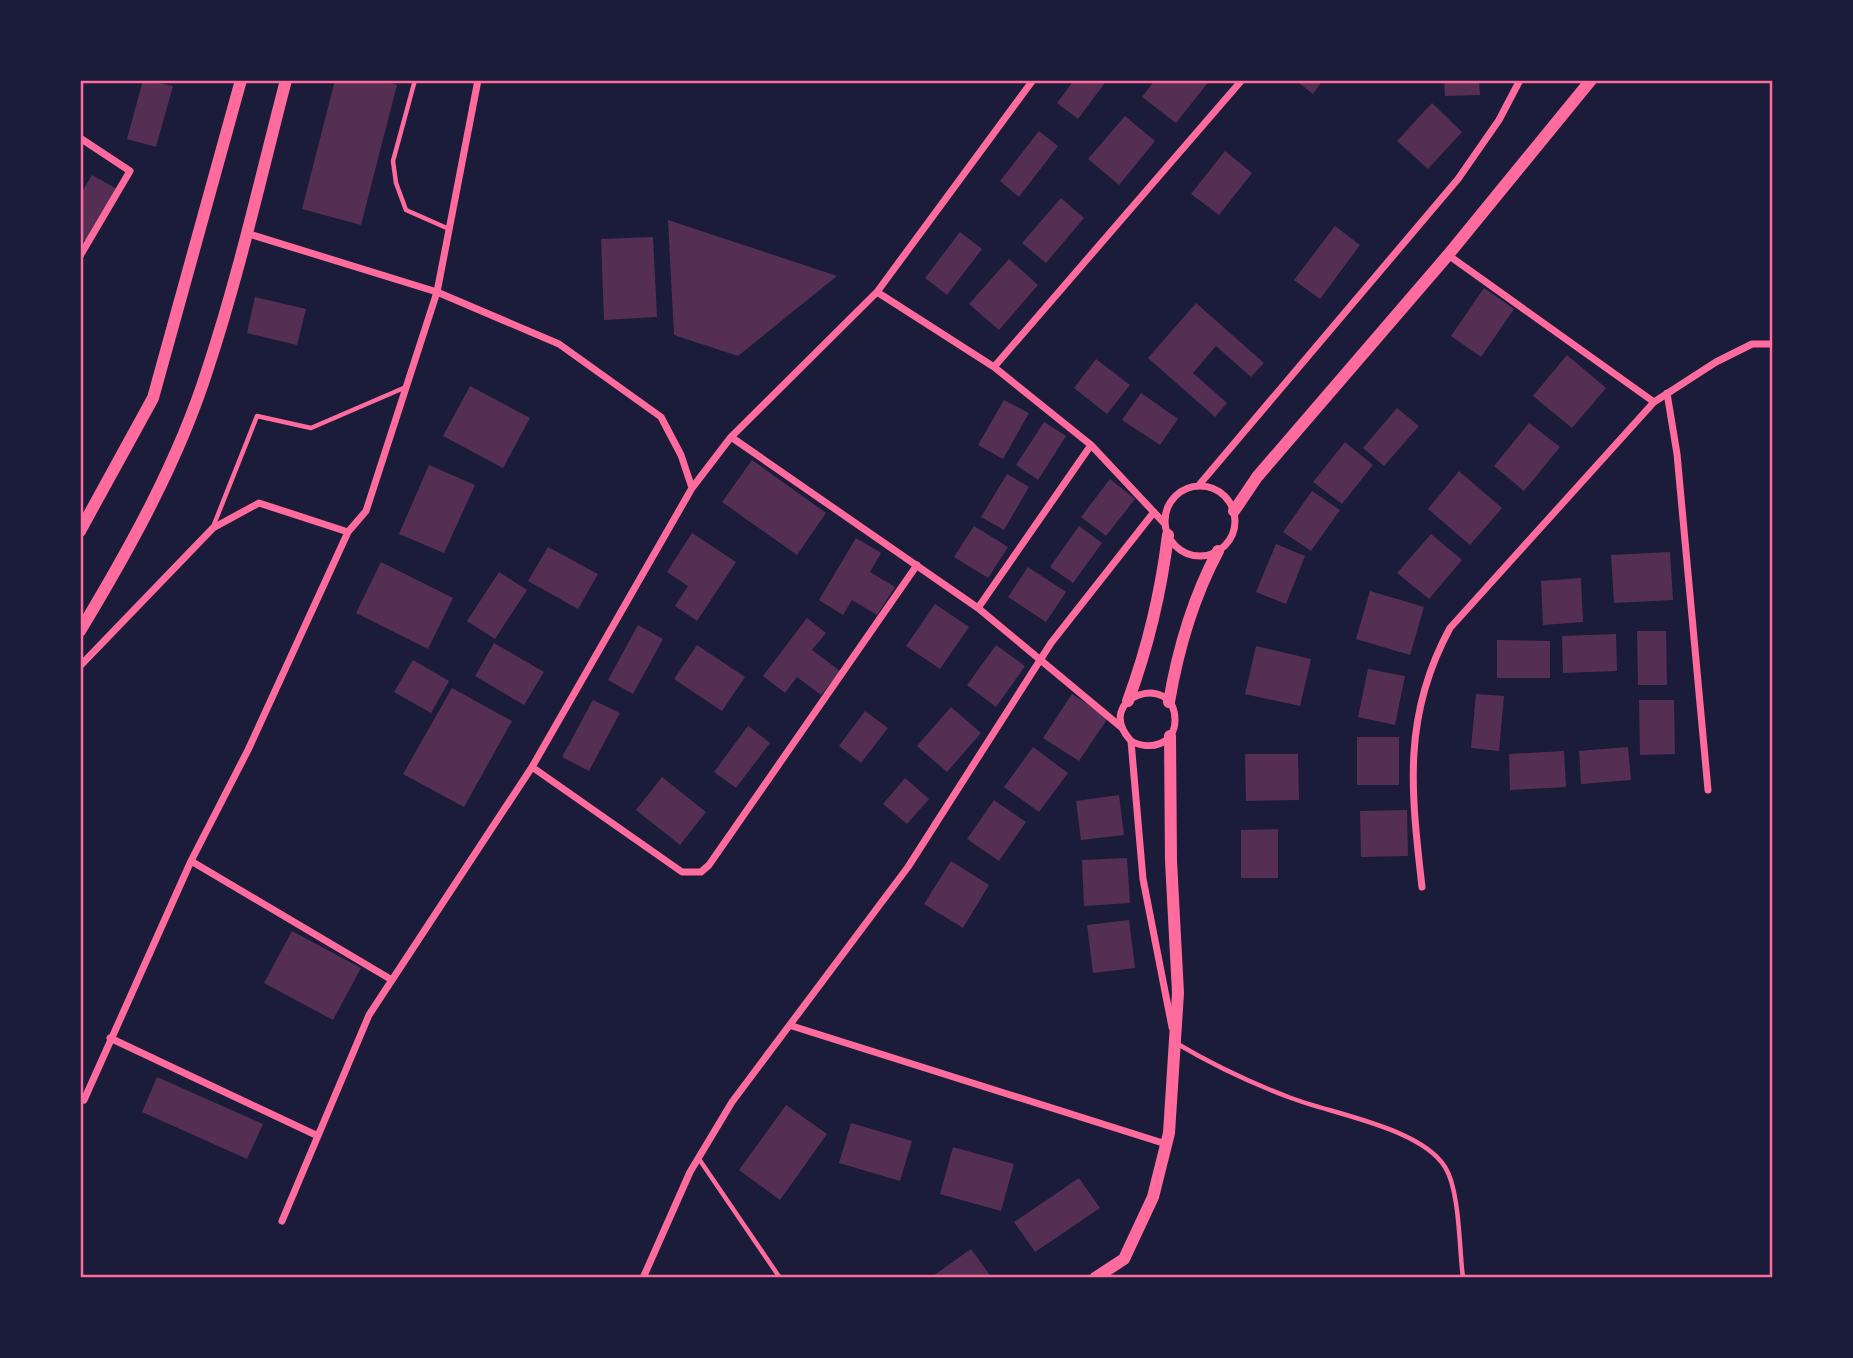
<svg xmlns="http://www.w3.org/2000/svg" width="1853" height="1358" font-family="'Fira Sans Condensed',sans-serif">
	<rect width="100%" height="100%" fill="#1b1b3a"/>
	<path fill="#542f53" d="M143,80L173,86L156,147L127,139Z
		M335,80H381L397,85L361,225L302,209Z
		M1074,80H1107L1078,119L1057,103Z
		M1155,80H1210L1176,123L1142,97Z
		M1295,80H1323L1313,94Z
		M1444,80H1479L1480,95L1445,96Z
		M1432,103L1462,132L1428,169L1397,141Z
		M1125,116L1155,141L1119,185L1088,159Z
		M1039,131L1058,146L1019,197L1000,181Z
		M1225,151L1252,173L1219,215L1191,194Z
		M92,175L117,189L86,241L80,238V195Z
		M1061,198L1084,218L1046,263L1022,243Z
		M668,220L837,276L738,356L674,335Z
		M1335,226L1360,245L1320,299L1294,280Z
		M960,232L982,249L947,295L925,278Z
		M653,237L657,317L604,320L601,239Z
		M1009,259L1038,285L999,330L969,304Z
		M1484,288L1514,309L1481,357L1451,336Z
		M255,297L306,309L297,345L247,333Z
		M1196,303L1264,363L1251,377L1216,346L1193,373L1227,403L1215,417L1148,358Z
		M1567,355L1606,388L1572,428L1533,396Z
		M1096,359L1130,385L1107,414L1074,388Z
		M470,386L530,418L503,468L443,436Z
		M1141,393L1178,419L1160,445L1122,420Z
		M1004,400L1029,413L1003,459L978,445Z
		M1397,408L1419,426L1384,466L1363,448Z
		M1044,422L1066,436L1038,480L1016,465Z
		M1529,423L1560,447L1524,491L1494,466Z
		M1345,442L1373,465L1342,504L1313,482Z
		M752,460L826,513L797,555L722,502Z
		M429,465L475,485L444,553L399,534Z
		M1459,471L1502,508L1470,545L1428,509Z
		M1007,474L1029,487L1004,530L981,517Z
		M1110,479L1135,499L1106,536L1081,517Z
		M1312,491L1340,510L1311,551L1283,532Z
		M974,526L1008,547L988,578L954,557Z
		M1079,526L1102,543L1073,583L1050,567Z
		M692,533L736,562L697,621L675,606L688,586L667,572Z
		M1431,534L1462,560L1429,599L1397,573Z
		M856,538L881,553L870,572L895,587L877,615L852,600L843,615L819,600Z
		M1276,544L1305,556L1286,604L1256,592Z
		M548,547L598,574L578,609L528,581Z
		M1670,552L1673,600L1614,603L1611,555Z
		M381,562L453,598L428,649L356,613Z
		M1028,567L1066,592L1046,622L1008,597Z
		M499,572L527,590L495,639L467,621Z
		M1581,578L1583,622L1543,625L1541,581Z
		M1370,591L1424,607L1410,655L1356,639Z
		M935,604L969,627L940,669L906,646Z
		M807,618L826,633L812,650L840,671L821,695L797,677L785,693L763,676Z
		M638,625L663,639L633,694L608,680Z
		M1637,631H1666L1667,685H1638Z
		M1616,634L1617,671L1563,673L1562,636Z
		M1497,640L1550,641V678H1497Z
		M494,643L544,672L524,705L475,676Z
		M697,645L745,677L722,711L674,679Z
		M996,645L1025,666L996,707L967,685Z
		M1256,646L1311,659L1300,706L1245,694Z
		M413,660L449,681L431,713L394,692Z
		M1368,669L1405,676L1395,725L1358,717Z
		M452,688L512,721L464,807L403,774Z
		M1072,694L1108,718L1079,761L1043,738Z
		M1476,694L1504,696L1499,751L1471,748Z
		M593,700L620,713L589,771L562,757Z
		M1639,700H1674L1675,754L1640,755Z
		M951,707L981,733L947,772L917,746Z
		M865,711L888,728L861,763L839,746Z
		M748,726L770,743L736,788L714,772Z
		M1357,737H1399V785H1357Z
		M1033,747L1068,773L1039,812L1004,787Z
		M1628,747L1631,780L1581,784L1579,751Z
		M1564,751L1566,787L1510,790L1509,754Z
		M1245,754H1298L1299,800L1246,801Z
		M662,777L706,812L680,845L636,810Z
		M905,778L929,799L907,824L883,804Z
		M1119,795L1124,835L1081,840L1076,801Z
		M994,800L1026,822L999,861L967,839Z
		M1407,810L1408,856L1361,857L1360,811Z
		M1278,829V878H1241V830Z
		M1127,858L1130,903L1084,906L1082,860Z
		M951,861L989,885L963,928L924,904Z
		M1129,920L1135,968L1093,973L1087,925Z
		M292,931L361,968L333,1020L264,983Z
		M157,1077L263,1124L247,1159L142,1112Z
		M786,1105L827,1134L780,1200L739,1170Z
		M851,1123L912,1141L900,1181L839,1163Z
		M953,1147L1014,1164L1001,1211L940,1194Z
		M1079,1178L1100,1208L1035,1252L1014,1222Z
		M971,1249L992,1278H930Z"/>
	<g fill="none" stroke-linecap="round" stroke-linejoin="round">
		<path stroke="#ff6b9d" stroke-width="4.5" d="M415,80L393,161L396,183L406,210L449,229
			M213,527L257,416L311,428L406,387
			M1176,1043C1213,1065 1251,1083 1291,1098C1333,1114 1421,1128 1445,1167C1460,1191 1459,1248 1463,1278
			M699,1159L780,1278"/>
		<path stroke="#ff6b9d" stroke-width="7" d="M80,138L130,171L80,256
			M246,233L437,292L559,344L661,417L681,455L692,488L532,767L682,872H701L709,865L917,565
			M1448,255L1654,402
			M877,292L994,367L1091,445L1165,524
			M994,367L1242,80
			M1667,393L1677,454L1708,790
			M731,437L978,608L1121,727
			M1199,485L1458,179L1499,120L1520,80
			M1165 521a35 35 0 1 1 70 0a35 35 0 1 1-70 0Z
			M692,488L731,437L877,292L1033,80
			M978,608L1091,445
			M80,666L213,528L259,503L348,532L366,511L437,292L478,80
			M1131,741C1149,751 1175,745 1175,720C1175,670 1091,697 1131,741L1143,879L1172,1027
			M191,861L392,980
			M1422,887C1411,791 1402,716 1450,628L1654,402L1716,362L1752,344H1772
			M792,1026L1166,1144
			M110,1038L318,1136
			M84,1100L191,861L248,750L348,532
			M282,1221L369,1015L532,767
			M643,1278L690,1172L732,1102L908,867L1051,643L1154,512"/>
		<path stroke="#ff6b9d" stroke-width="12" d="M1234,511L1257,477L1448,255L1591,80
			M80,531L153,398L241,80
			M80,631C130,548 179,460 208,368C239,274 261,176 286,80
			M1128,701C1148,647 1161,592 1168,535
			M1169,702C1178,649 1193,598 1218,551
			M1095,1278L1124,1259L1153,1197L1169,1133L1178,993L1171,861L1170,736"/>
	</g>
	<rect width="1853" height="1358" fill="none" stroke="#1b1b3a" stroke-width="164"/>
	<rect x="82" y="82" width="1689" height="1194" fill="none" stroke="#ff6b9d" stroke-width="2.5"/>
</svg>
